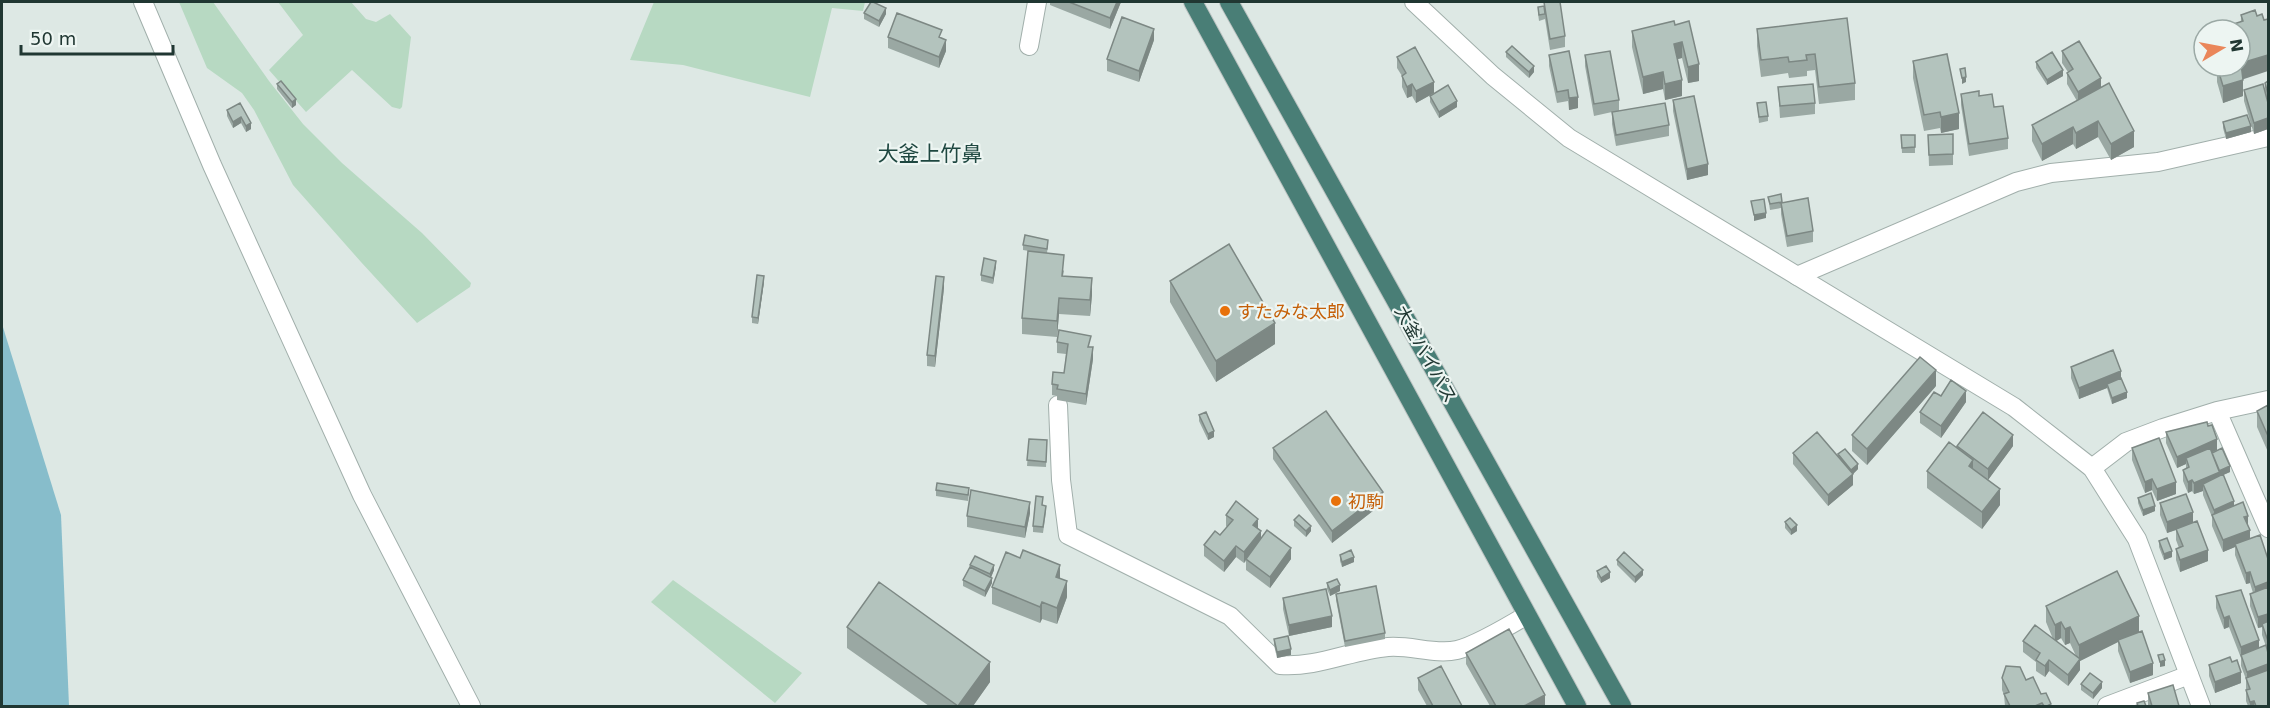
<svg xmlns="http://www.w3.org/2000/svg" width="2270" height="708" font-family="'DejaVu Sans','Noto Sans JP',sans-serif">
	<rect width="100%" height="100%" fill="#dde8e4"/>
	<path fill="#b7d9c2" d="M179,2H213L269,81L303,124L342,163L422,233L471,283L470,287L417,323L361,262L293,185L254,110L242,93L207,68Z
		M278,2H351L366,19L376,22L390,14L411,37L402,107L400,109L392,107L352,70L306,112L269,70L303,35Z
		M654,2H865L863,11L832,8L810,97L683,65L630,60Z
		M673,580L802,673L775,703L651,602Z"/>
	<path fill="#87bdcb" d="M2,324L61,515L69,706H2Z"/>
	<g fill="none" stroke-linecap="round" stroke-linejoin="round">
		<g stroke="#a1afab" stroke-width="20">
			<path id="minor" d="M143,2L212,165L362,495L471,706
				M1029,46L1037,2
				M1797,276L2016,182L2051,173L2158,162L2268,137
				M1058,405L1061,480L1068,535L1230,616L1280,665C1317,668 1352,650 1388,647C1411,645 1435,655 1457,650C1474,646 1512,624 1527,615
				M2217,411L2268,528
				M2092,468L2126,442L2163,428L2217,411L2268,400
				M2107,706L2189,675"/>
		</g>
		<g stroke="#a1afab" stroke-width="20">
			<path id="tertiary" d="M1414,2L1493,76L1569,138L2014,407L2092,468L2137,539L2201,706"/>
		</g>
		<g stroke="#bcc3c2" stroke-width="20">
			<path id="trunk" d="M1193,2L1577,706
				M1229,2L1622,706"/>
		</g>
		<use href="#minor" stroke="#fff" stroke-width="18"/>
		<use href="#tertiary" stroke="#fff" stroke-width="18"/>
		<use href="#trunk" stroke="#497e76" stroke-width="18"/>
	</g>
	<path fill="#9aa8a3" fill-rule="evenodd" d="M1050,2H1121L1110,29L1050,5Z
		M1544,2L1565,36V47L1550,50L1545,19L1539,21L1538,13V7L1544,6Z
		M2255,10L2243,79V96L2223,103L2217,82V66H2240L2241,15Z
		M864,13L886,14L879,27L864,19Z
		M1847,18L1855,83V100L1819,104L1815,70L1807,71V76L1789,78L1788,73L1761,77L1757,46V29Z
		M1675,25L1699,81L1688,83L1682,58L1677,59L1682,96L1665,100L1663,89L1643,94L1632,47V31Z
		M888,37L942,38L946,51L939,68L888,48Z
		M1154,40L1139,82L1107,71V59Z
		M2062,51L2101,87L2134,147L2111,160L2098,137L2076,149L2073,144L2042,161L2032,141V125L2077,101L2067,84V73L2068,72L2062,63Z
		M1506,52L1534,72L1529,78L1506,57Z
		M1549,55L1578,108L1569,110L1568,101L1557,103L1549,66Z
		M1585,55L1619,100V111L1669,125V136L1616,146L1612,124V112L1594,116L1585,66Z
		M1397,57L1434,93L1416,103L1412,96L1407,98L1402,87V76L1397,68Z
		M1913,61L1959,129L1941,133L1940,128L1924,131L1913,78Z
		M2036,62L2063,76L2047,85L2036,68Z
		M2268,81V129L2254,134L2244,101V90L2265,91V83Z
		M277,84L296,105L292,108L277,89Z
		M1778,87L1815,103V114L1780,118Z
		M1961,94L1979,96L1994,107L2008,138V149L1969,156L1961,105Z
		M1430,96L1457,107L1439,118L1430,102Z
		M1673,100L1708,175L1687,180L1673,111Z
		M1757,103L1768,116V121L1759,123Z
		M227,110L251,123V129L246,132L241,123L233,128L227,116Z
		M2223,122L2251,132L2226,139L2223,128Z
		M1953,134V165L1929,166L1928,135Z
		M1901,135H1915V153H1902Z
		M1768,197L1782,203L1813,231V242L1787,247L1781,214V208L1770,210Z
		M1023,245H1048L1047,253L1064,271L1063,276L1092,295L1090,316L1059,314L1057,337L1022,334V318L1029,251L1023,250Z
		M996,266L993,284L981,281V275Z
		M1170,281L1275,344L1216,382L1170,302Z
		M764,282L758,324L752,323V317Z
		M944,288L935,367L927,366V355Z
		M1057,342L1091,347L1093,359L1086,405L1057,400V396L1052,395V384L1064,373L1066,354L1057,353Z
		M2071,367L2121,378L2127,398L2112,404L2107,388L2079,399L2071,378Z
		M1936,386L1867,465L1852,451V435Z
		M1941,396L1966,402L1941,438L1920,423V412Z
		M2268,405V452L2257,427V411Z
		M1199,415L1214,437L1208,440L1199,421Z
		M2208,426L2217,450L2230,472L2223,475L2234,506L2248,526L2250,539L2268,559V652L2262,635V627L2258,628L2250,606V594L2253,593L2250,583L2246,584L2235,555V547L2223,552L2212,526V517L2203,495V491L2194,494L2192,491L2188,493L2183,481V470L2186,469V464L2177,468L2166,443V432Z
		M1029,439L1047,440L1046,467L1027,466Z
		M1957,446H2013L1988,480L2000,505L1982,529L1927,488V471L1957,448Z
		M1273,448L1383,503L1332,543L1273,459Z
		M2132,448L2176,494L2157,501L2152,490L2145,493L2132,460Z
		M1793,453L1838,457V454L1858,469L1853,474V485L1828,506L1793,464Z
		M936,490L969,493L968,501L936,496Z
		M2138,498L2155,511L2143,516L2138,503Z
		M2160,503L2193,522L2208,561L2180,572L2176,560V549L2179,548L2176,540V530L2167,533L2160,515Z
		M1043,505L1046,512L1043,533L1033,532V526Z
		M1030,513L1025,538L967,527V516Z
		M1226,515L1258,528L1261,539L1291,559L1270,588L1246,570V561L1244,563L1236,557L1224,572L1204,556V545L1220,535L1227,527L1226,526Z
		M1294,520L1311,531L1306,537L1294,526Z
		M1785,522L1797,531L1791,535L1785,528Z
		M2159,541L2172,557L2164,560L2159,547Z
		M1340,555L1354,562L1342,567L1340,561Z
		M1617,560L1643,575L1635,583L1617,565Z
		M970,565L994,570L991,577L992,583L985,597L963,586V580L970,567Z
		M1597,571L1610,578L1601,583L1597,577Z
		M1060,578L1067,597L1057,624L1042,619L1040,623L992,604V587Z
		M1327,583L1340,591L1330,596L1327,589Z
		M1336,594L1385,633V639L1345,647L1336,600Z
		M2216,596L2259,647L2268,706H2248L2246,701V679L2241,666V658L2229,627L2224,629L2216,608Z
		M1283,598L1332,627L1289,636L1283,609Z
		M2046,606L2139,632L2153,675L2130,683L2118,651V642L2080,661V670L2068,686L2049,671L2045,677L2036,671V662L2023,652V641L2053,639L2046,622ZM2061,638L2065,645L2070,643L2076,656L2056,641Z
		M847,627L990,682L973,706H929L847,648Z
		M1274,639L1291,655L1277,658L1274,645Z
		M1466,653L1545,706H1490L1466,664Z
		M2232,662L2241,683L2215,693L2209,676V665Z
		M1418,678L1462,706H1427L1418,690Z
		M2002,678L2026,680L2041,694L2051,706H2005L2004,695L2002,690Z
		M2081,684L2102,688L2093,699L2081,690Z
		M2148,693L2179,706H2148Z"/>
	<path fill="#7d8884" d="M1117,2H1121L1110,29V18Z
		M886,8V14L879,27V21Z
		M1154,29V40L1139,82V71Z
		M946,40V51L939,68V57Z
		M1682,42V58L1674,60V44Z
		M2268,55V71L2241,80V63Z
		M1699,64V81L1688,83V67Z
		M1534,66V72L1529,78V72Z
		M2063,70V76L2047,85V80Z
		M1663,72V89L1643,94V77Z
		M1966,77V82L1962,84V78Z
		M2101,78V89L2078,103V92Z
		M1682,80V96L1665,100V84Z
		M2243,80V96L2223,103V86Z
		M1434,82V93L1416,103V91Z
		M1412,84V96L1407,98V87Z
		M1578,97V108L1569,110V98Z
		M296,99V105L292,108V102Z
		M1457,101V107L1439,118V112Z
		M1959,113V129L1941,133V117Z
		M241,117V123L233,128V122Z
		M2268,118V129L2254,134V123Z
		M2098,121V137L2076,149V133Z
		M251,123V129L246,132V126Z
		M2251,126V132L2226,139V133Z
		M2073,127V144L2042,161V144Z
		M2134,131V147L2111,160V144Z
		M1708,164V175L1687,180V169Z
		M1766,213V218L1754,221V215Z
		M996,261V266L993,284V278Z
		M764,276V282L758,324V318Z
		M944,277V288L935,367V356Z
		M1092,278V295L1090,316V300Z
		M1059,298V314L1057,337V321Z
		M1275,323V344L1216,382V361Z
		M1093,347V359L1086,405V394Z
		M1936,370V386L1867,465V449Z
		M2121,371V382L2107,384V388L2079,399V388Z
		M1966,391V402L1941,438V426Z
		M2127,392V398L2112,404V398Z
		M1214,431V437L1208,440V434Z
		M2013,435V446L1988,480V469Z
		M2217,439V450L2188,463L2186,458V464L2177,468V457Z
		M1973,460V477L1969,466Z
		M1858,464V469L1853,474V485L1828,506V495L1851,475V470Z
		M2230,466V472L2203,484V491L2194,494V483Z
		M2152,479V490L2145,493V482Z
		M2192,480V491L2188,493V482Z
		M2176,482V494L2157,501V489Z
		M2000,489V505L1982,529V512Z
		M1383,492V503L1332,543V531Z
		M2234,501V512L2214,521V510Z
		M1030,502V513L1025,538V527Z
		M2155,506V511L2143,516V510Z
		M2193,512V524L2167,533V522Z
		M2248,516V527L2244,517Z
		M1258,519V530L1253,525Z
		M1797,525V531L1791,535V530Z
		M1311,526V531L1306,537V531Z
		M2250,530V541L2235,544V547L2223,552V540Z
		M1261,531V542L1246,559L1244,563V552Z
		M1236,546V557L1224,572V561Z
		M1291,548V559L1270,588V577Z
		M2208,550V561L2180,572V560Z
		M2172,551V557L2164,560V554Z
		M1354,557V562L1342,567V562Z
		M994,565V570L990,580V574Z
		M1060,565V581L1056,577Z
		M1643,570V575L1635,583V577Z
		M1610,572V578L1601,583V578Z
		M2250,572V583L2246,584V573Z
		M992,578V583L985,597V591Z
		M1067,581V597L1057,624V608Z
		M2268,582V593L2255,598V587Z
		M1340,585V591L1330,596V590Z
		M1042,602V619L1040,623V607Z
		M2268,614V625L2262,624V627L2258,628V617Z
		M1332,616V627L1289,636V625Z
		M2139,616V633L2118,640V642L2080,661V670L2068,686V675L2079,660V645Z
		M2229,616V627L2224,629V618Z
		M2061,622V638L2055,642V625Z
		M2070,627V643L2065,645V629Z
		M2259,640V652L2241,655V647Z
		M1291,649V655L1277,658V652Z
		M2049,660V671L2045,677V666Z
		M2165,660V666L2160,667V662Z
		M990,662V682L973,706H958Z
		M2153,663V675L2130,683V672Z
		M2268,664V675L2247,683V672Z
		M2241,672V683L2215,693V682Z
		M2102,682V688L2093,699V693Z
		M1545,695V706H1524Z
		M2254,701V706H2250V702Z"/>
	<path fill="#b3c3bd" stroke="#7d8884" stroke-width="1.5" d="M871,2H873L886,8L879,21L864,13Z
		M1069,2H1117L1110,18Z
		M1544,2H1560L1565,36L1550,39Z
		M1544,6L1545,14L1539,15L1538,7Z
		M2255,10L2257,16L2262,14L2264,20L2268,19V55L2241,63L2243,80L2223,86L2217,66H2240V30H2215L2243,21L2241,15Z
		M897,13L942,30L939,37L946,40L939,57L888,37Z
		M1122,17L1154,29L1139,71L1107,59Z
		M1847,18L1855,83L1819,87L1815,54L1806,55L1807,60L1789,62L1788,57L1761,60L1757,29Z
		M1674,21L1675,25L1689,21L1699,64L1688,67L1682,42L1674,44L1682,80L1665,84L1663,72L1643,77L1632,31Z
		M2079,41L2101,78L2078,92L2067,73L2073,69L2062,51Z
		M1512,46L1534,66L1529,72L1506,52Z
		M1415,47L1434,82L1416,91L1412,84L1407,87L1402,76L1406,73L1397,57Z
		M1569,51L1578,97L1569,98L1568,90L1557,92L1549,55Z
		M1610,51L1619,100L1594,104L1585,55Z
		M2052,52L2063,70L2047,80L2036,62Z
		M1947,54L1959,113L1941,117L1940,112L1924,115L1913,61Z
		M1965,68L1966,77L1962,78L1960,69Z
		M281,81L296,99L292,102L277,84Z
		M2268,81V94L2265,83Z
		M2109,83L2134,131L2111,144L2098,121L2076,133L2073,127L2042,144L2032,125Z
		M1813,84L1815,103L1780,106L1778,87Z
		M2263,84L2268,103V118L2254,123L2244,90Z
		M1448,85L1457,101L1439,112L1430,96Z
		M1979,91V96L1992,94L1994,107L2003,106L2008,138L1969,144L1961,94Z
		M1694,96L1708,164L1687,169L1673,100Z
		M1766,102L1768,116L1759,117L1757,103Z
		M240,103L251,123L246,126L241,117L233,122L227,110Z
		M1665,103L1669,125L1616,135L1612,112Z
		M2247,115L2251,126L2226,133L2223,122Z
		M1953,134V154L1929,155L1928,135Z
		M1901,135H1915V147L1902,148Z
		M1781,194L1782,202L1770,204L1768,197Z
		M1808,198L1813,231L1787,236L1781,203Z
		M1764,199L1766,213L1754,215L1751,201Z
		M1025,235L1048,240L1047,249L1023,245Z
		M1229,244L1275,323L1216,361L1170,281Z
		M1028,251L1064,255L1062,276L1092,278L1090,300L1059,298L1057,321L1022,318Z
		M984,258L996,261L993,278L981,275Z
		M757,275L764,276L758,318L752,317Z
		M936,276L944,277L935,356L927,355Z
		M1059,330L1091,336L1088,347H1093L1086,394L1057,389L1058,385L1052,384L1053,372L1064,373L1068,344L1057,342Z
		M2113,350L2121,371L2079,388L2071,367Z
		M1920,357L1936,370L1867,449L1852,435Z
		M2121,378L2127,392L2112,398L2107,384Z
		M1951,380L1966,391L1941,426L1920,412L1934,392L1941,396Z
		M2268,405V436L2257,411Z
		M1326,411L1383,492L1332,531L1273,448Z
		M1206,412L1214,431L1208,434L1199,415Z
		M1983,412L2013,435L1988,469L1957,446Z
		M2207,422L2208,426L2212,425L2217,439L2177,457L2166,432Z
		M1817,432L1853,474L1828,495L1793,453Z
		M2159,438L2176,482L2157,489L2152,479L2145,482L2132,448Z
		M1029,439L1047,440L1046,462L1027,460Z
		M1949,442L1973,460L1969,466L2000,489L1982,512L1927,471Z
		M2210,448L2220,472L2194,483L2192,480L2188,482L2183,470L2189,467L2186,458Z
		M2222,448L2230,466L2219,471L2212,453Z
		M1845,449L1858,464L1851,470L1838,454Z
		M2223,474L2234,501L2214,510L2203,484Z
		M937,483L969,488L968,495L936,490Z
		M971,490L1030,502L1025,527L967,516Z
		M2151,493L2155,506L2143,510L2138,498Z
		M2186,494L2193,512L2167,522L2160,503Z
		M1036,496L1043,497L1042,505L1046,506L1043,527L1033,526Z
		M1236,501L1258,519L1253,525L1261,531L1244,552L1236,546L1224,561L1204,545L1215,531L1220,535L1233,520L1226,515Z
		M2243,502L2248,516L2244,517L2250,530L2223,540L2212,515Z
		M1299,515L1311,526L1306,531L1294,520Z
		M1790,518L1797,525L1791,530L1785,522Z
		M2197,521L2208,550L2180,560L2176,549L2183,546L2176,529Z
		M1267,530L1291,548L1270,577L1246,559Z
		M2260,535L2268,559V582L2255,587L2250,572L2246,573L2235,544Z
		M2167,538L2172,551L2164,554L2159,541Z
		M1023,550L1060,565L1056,577L1067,581L1057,608L1042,602L1040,607L992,587L1006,552L1020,558Z
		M1351,550L1354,557L1342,562L1340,555Z
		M1624,552L1643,570L1635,577L1617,560Z
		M975,556L994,565L990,574L970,565Z
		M1606,566L1610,572L1601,578L1597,571Z
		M970,567L992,578L985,591L963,580Z
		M2117,571L2139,616L2079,645L2070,627L2065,629L2061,622L2055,625L2046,606Z
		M1337,579L1340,585L1330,590L1327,583Z
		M879,582L990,662L958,706L847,627Z
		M1376,586L1385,633L1345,641L1336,594Z
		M2268,587V614L2258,617L2250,594Z
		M1326,589L1332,616L1289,625L1283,598Z
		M2241,590L2259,640L2241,647L2229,616L2224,618L2216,596Z
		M2268,621V641L2262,624Z
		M2035,625L2080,659L2068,675L2049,660L2045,666L2036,660L2040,653L2023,641Z
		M1509,629L1545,695L1524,706H1496L1466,653Z
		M2142,631L2153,663L2130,672L2118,640Z
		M1288,636L1291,649L1277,652L1274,639Z
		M2266,645L2268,653V664L2247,672L2241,655Z
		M2163,654L2165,660L2160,662L2158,655Z
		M2230,657L2232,662L2237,660L2241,672L2215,682L2209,665Z
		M1441,666L1462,706H1433L1418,678Z
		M2006,666L2020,667L2026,680L2033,677L2041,694L2046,693L2051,704L2047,706H2044L2042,703L2035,706H2010L2004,694L2009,692L2002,678Z
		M2268,670V706H2256L2254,701L2250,702L2246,690L2250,689L2246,678Z
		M2090,673L2102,682L2093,693L2081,684Z
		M2173,685L2179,706H2152L2148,693Z
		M2144,701L2146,706H2138L2137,703Z"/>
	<g fill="#e8710a" stroke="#edf5f2" stroke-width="2">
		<circle cx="1225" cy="311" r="6"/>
		<circle cx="1336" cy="501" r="6"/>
	</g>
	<g text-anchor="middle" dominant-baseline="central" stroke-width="4.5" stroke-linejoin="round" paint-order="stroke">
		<g font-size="18" fill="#c56008" stroke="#edf5f2" text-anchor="start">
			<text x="1237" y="311">すたみな太郎</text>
			<text x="1348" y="501">初駒</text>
		</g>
		<g font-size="18" fill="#203732" stroke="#edf5f2">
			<text transform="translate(1426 354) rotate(61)">大釜バイパス</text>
		</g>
		<g font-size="21" fill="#1e4740" stroke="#edf5f2">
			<text x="930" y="154">大釜上竹鼻</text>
		</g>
	</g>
	<rect width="2270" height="708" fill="none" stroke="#203732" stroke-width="6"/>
	<g transform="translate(2222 48) rotate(80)"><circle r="28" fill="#edf5f2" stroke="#9ba9a5" stroke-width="1.5"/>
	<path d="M0-4.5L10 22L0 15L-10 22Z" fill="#ea865a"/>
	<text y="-9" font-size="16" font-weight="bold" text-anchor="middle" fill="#203732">N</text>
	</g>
	<path d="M21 45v9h152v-9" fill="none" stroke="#203732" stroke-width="3"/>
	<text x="30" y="45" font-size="18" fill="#203732" stroke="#edf5f2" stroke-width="4.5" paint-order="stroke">50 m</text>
</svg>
